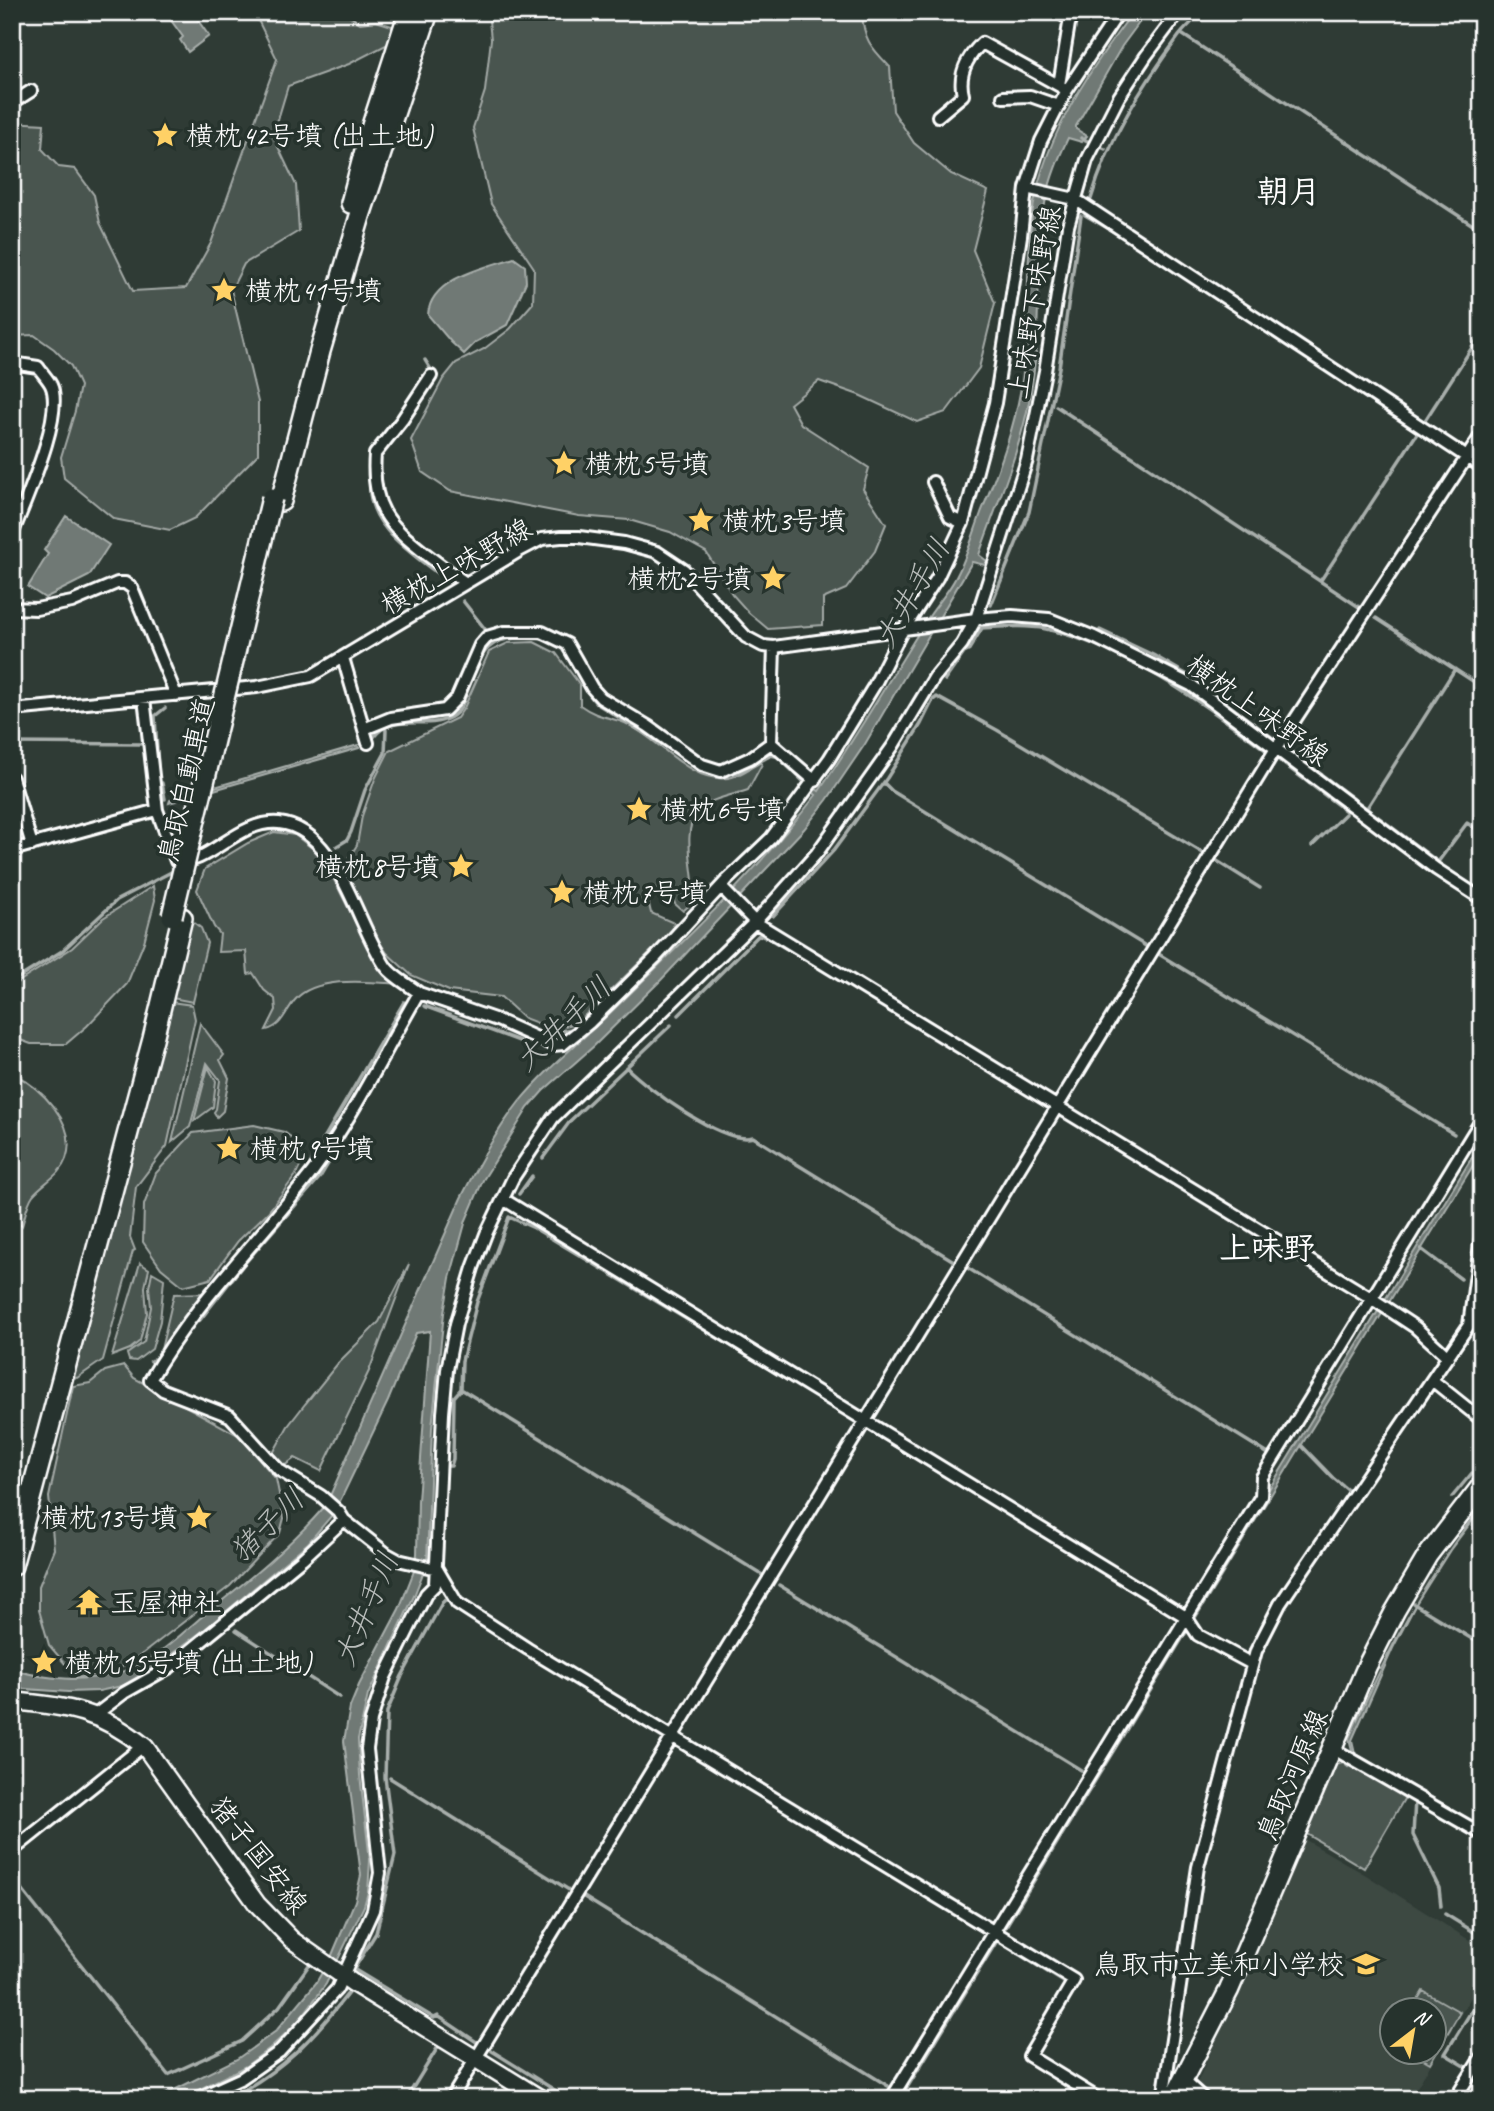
<svg xmlns="http://www.w3.org/2000/svg" width="1494" height="2111" font-family="Caveat,'Klee One',sans-serif">
	<rect width="100%" height="100%" fill="#2f3b35"/>
	<filter id="ink" filterUnits="userSpaceOnUse"><feTurbulence type="fractalNoise" baseFrequency=".0143" numOctaves="2"/><feDisplacementMap in="SourceGraphic" scale="14" xChannelSelector="R" yChannelSelector="G"/><feConvolveMatrix kernelMatrix="1 2 1 2 8 2 1 2 1" color-interpolation-filters="sRGB"/></filter>
	<g filter="url(#ink)">
		<path fill="#3c4842" fill-rule="evenodd" d="M1304,1839L1366,1875L1482,1948V1979L1410,2099H1214L1200,2087L1198,2081ZM1392,2010H1434V2052H1392Z"/>
		<path fill="#4a544f" stroke="#a4aaa7" stroke-width="2" d="M254,12H344L360,23L376,21L392,26V42L349,64L288,86L273,136L296,185L299,231L244,264L231,290L258,402V454L195,518L170,530L114,519L64,478L61,457L75,411L80,386L71,366L54,349L34,335L12,336V122L44,124L42,149L59,167L75,169L94,195L100,223L133,291L186,288L211,243L277,59Z
			M488,12H862C863,40 872,48 890,67L893,111L914,143L951,174L988,191L973,250L995,303L979,368L946,412L917,422L859,395L819,381L790,404L801,424L869,468L863,489L886,524L875,551L846,589L823,599V625L768,629L749,613L732,594L706,552L670,532L629,520L579,516L450,491L422,472L411,440L443,379L456,363L484,349L510,329L533,303L534,268L491,204L473,128L485,91L491,39Z
			M534,642L556,653L580,685V705C599,719 611,716 629,725C661,740 689,783 728,778C739,777 751,767 761,762L762,764L748,790C734,795 708,799 698,810C680,832 696,876 694,901L683,911L675,904L669,886H660L647,896L651,913L674,923L672,931L577,1023L553,1029L524,1018L501,997L449,991L411,975L387,953L370,928L345,871L347,861L357,845L362,816L375,779L389,751L457,718L464,708L489,652L508,643Z
			M274,832L295,835L322,856L371,953L380,966L400,984C371,982 316,975 295,1000C285,1012 282,1027 266,1030L276,1010L275,999L264,990L253,973L248,974L246,951L218,952L220,934L214,927L197,890L205,869L248,843Z
			M153,886L155,900L144,942L127,984L87,1026L66,1044H31L12,1037V986L72,948L103,918Z
			M192,921L201,928L207,943L193,1002L172,998Z
			M171,1002L192,1005L195,1019L167,1146L136,1187L130,1237L135,1250L133,1251L103,1360L77,1378L70,1376Z
			M200,1023L224,1055L220,1060L229,1078L223,1111L217,1117L214,1112L216,1109L220,1080L207,1063L190,1127L172,1142Z
			M208,1067L216,1081L213,1107L194,1121Z
			M12,1073C40,1087 79,1124 66,1159C60,1176 44,1182 33,1195C27,1203 25,1217 22,1226L12,1220Z
			M254,1125L284,1132L300,1144L303,1160L296,1175L268,1212L238,1241L210,1279L183,1286L161,1268L143,1242L144,1205L156,1173L193,1133Z
			M140,1263L149,1269L145,1287L147,1313L140,1341L130,1349L112,1356Z
			M409,1264L369,1371L321,1471L295,1458L284,1466L272,1455L288,1426L305,1404L339,1362L379,1322Z
			M152,1272L164,1279L160,1321L152,1349L136,1361L129,1360L127,1354L144,1342L151,1307L149,1287Z
			M206,1293L155,1365L150,1361L160,1354L174,1294Z
			M124,1366L134,1378L240,1436L276,1479L284,1518L280,1533L230,1586L141,1655L120,1668L77,1678L49,1645L39,1610V1586L54,1549L49,1497L73,1386L90,1383L105,1371Z
			M1343,1763L1348,1767L1351,1763L1407,1794L1364,1868L1307,1834L1336,1765Z
			M1423,1991L1460,2012L1430,2063L1411,2052H1434V2010L1412,2009Z"/>
		<path fill="#707975" stroke="#a9afac" stroke-width="2" d="M165,12H192L209,36L188,52L180,40L183,37Z
			M1133,12H1147L1122,46L1076,126V129L1087,136L1082,142L1068,138C1057,161 1048,184 1044,209C1035,271 1042,334 1030,397C1020,451 997,503 979,555L987,561L985,565L972,562L865,744L827,800L804,829L661,980L594,1046L543,1091L528,1108L483,1180L466,1220L450,1278L444,1313L432,1428L427,1563L414,1596L368,1695L358,1739L360,1775L370,1861L368,1892L364,1906L326,1984L298,2022L270,2048L246,2066L180,2099H156L237,2059L276,2031L316,1983L332,1955L355,1901L361,1875L344,1741L350,1707L359,1685L399,1609L414,1571L417,1554L418,1501L430,1331L416,1333L388,1401L341,1499L333,1514L308,1543L205,1629L141,1677L122,1686L99,1691L68,1692L12,1688V1669C46,1680 84,1682 118,1673C149,1665 175,1640 198,1620C243,1584 288,1549 326,1505L461,1198C478,1165 496,1131 519,1102C546,1069 580,1042 611,1012C682,943 755,874 816,795L810,790L813,787L819,791C857,736 890,678 926,621C935,606 948,593 956,577C967,557 973,535 981,513C995,478 1010,441 1018,403C1031,344 1025,284 1031,224C1038,146 1087,73 1133,12Z
			M514,258L525,266L526,282L507,325L476,342L464,354L451,342L428,315C430,278 486,267 514,258Z
			M66,516L109,545L89,576L45,598L28,587L48,554L44,550Z
			M508,637C582,635 558,660 597,702L722,775C742,773 767,745 785,757C794,763 803,773 811,780L805,784L777,757L771,756C752,766 731,782 708,774L596,704C581,688 575,666 562,650C553,639 539,639 527,639C482,636 481,659 467,694C464,702 462,711 454,716C431,733 391,712 374,738L373,737C389,708 431,733 454,714C460,709 462,702 465,695C476,667 477,646 508,637Z
			M358,745L359,748L169,803L170,800Z
			M1482,1141V1151L1443,1214L901,2099H896Z
			M1482,1505V1508L1450,1550L1417,1602L1393,1648L1352,1740L1355,1753L1479,1825L1478,1826L1353,1754L1349,1738C1387,1651 1424,1581 1482,1505Z"/>
		<g fill="none" stroke-linecap="round" stroke-linejoin="round">
			<path stroke="#a9afac" stroke-width="3.5" d="M1183,35L1482,231
				M1081,138L1105,149
				M1091,199C1108,140 1142,86 1179,36C1185,28 1194,21 1201,12
				M1085,215L1128,240
				M425,360L433,373
				M1056,406L1362,609
				M1424,422L1482,332
				M370,482C365,529 420,558 451,584
				M1321,580L1418,432
				M463,601L485,629
				M991,605L1029,512L1059,368L1081,216
				M1376,618L1482,687
				M1100,630L1153,655L1191,677L1274,739
				M945,680L964,653L968,651L982,628C1003,627 1025,625 1046,629C1126,647 1203,703 1267,751
				M12,743L141,744
				M1286,748L1438,862L1467,823L1482,833
				M1280,761L1346,811
				M158,767L155,716L165,708
				M162,783L165,799
				M885,784L892,791L1149,948
				M1367,808L1455,669
				M262,830C276,829 289,829 301,837
				M337,846L347,840L351,832L365,790L385,753L386,730
				M1312,846L1345,814
				M207,858L222,850
				M1214,859L1260,888
				M773,916L834,850L887,778L921,724L933,700L937,697L997,730L1203,853
				M1157,953L1454,1134
				M12,982L62,951L117,900L177,869
				M424,1006L522,1042
				M679,1015L759,935L768,938L835,977
				M539,1035L577,1028
				M626,1067C647,1088 724,1146 753,1137L957,1263
				M323,1140L404,1002
				M543,1158L571,1120L671,1025
				M519,1194L532,1176
				M1421,1249L1461,1279
				M966,1267L1270,1455
				M200,1320L244,1264L320,1177L335,1152
				M461,1389L764,1576
				M867,1429L1169,1613
				M1302,1446L1333,1478L1350,1492
				M447,1466H451L453,1459L454,1397L461,1389L462,1361L477,1302L509,1217L534,1228L843,1413
				M1476,1467L1482,1460
				M1452,1497L1472,1473
				M779,1585L1081,1770
				M1414,1604L1482,1645
				M479,1624L496,1635
				M236,1630L339,1697
				M1344,1698L1351,1681
				M390,1778L569,1890
				M747,1788L985,1933
				M1415,1800L1413,1835L1439,1888L1441,1906
				M12,1877L168,2075L242,2041L279,2007L309,1965
				M584,1897L888,2086
				M1445,1914L1482,1937
				M1004,1945L1067,1984
				M354,1969L376,1933L395,1855L385,1777L387,1712L402,1676L442,1603L446,1599L453,1605
				M355,1970L434,2018L438,2016L478,2043
				M492,2051L569,2099
				M1470,2069L1445,2054L1482,1994
				M1478,2073L1482,2076
				M411,2092L422,2099
				M904,2095L910,2099
				M228,2099C282,2071 313,2039 349,1992
				M406,2099L438,2047"/>
			<g stroke="#fff" stroke-width="16">
				<path id="street" d="M1058,12L1071,20
					M1059,85L1069,24L1074,12
					M1003,97L1030,96L1059,106
					M12,103L31,91
					M938,116L963,95C958,75 967,57 982,43L1067,90
					M1026,188L1075,199L1482,467
					M12,363L38,367C42,373 48,379 51,385C65,415 24,503 12,535
					M431,376L402,420L375,454C371,506 387,524 426,554C439,564 452,574 466,583
					M933,482L950,517L963,523
					M12,608L36,609L72,602L117,583H125L132,588L176,695
					M343,658L368,743
					M144,698L157,810L176,861C208,867 238,819 279,823C338,829 356,924 386,967C393,977 409,985 419,993C385,1051 353,1117 313,1171C259,1241 194,1303 150,1380L163,1390L230,1416L279,1470L321,1496L339,1512L344,1520L387,1554L398,1560L437,1569L457,1603L528,1649L1074,1980L1029,2056L1099,2099
					M12,710L257,687L311,676L521,550L542,539L561,537H579L624,543L657,552L684,570L746,637L763,646L774,647L976,619L1012,616L1049,619L1094,637L1191,685L1436,869L1482,899
					M364,729L391,718L445,710L457,698L480,645L487,637L504,632H542L567,644L592,688L601,698L648,726L702,765L721,771L750,758L771,743L815,781
					M771,743L774,647
					M12,778L32,845
					M12,850L157,810
					M721,887L755,922L1371,1298L1415,1327L1448,1357
					M419,993L497,1020L553,1045L563,1044L590,1022L655,958L727,880L771,838L829,759L874,686L900,635L937,578L963,523L995,403L1021,236L1026,188L1041,141L1067,90L1119,12
					M503,1199L1186,1617L1198,1635L1252,1664
					M1432,1380L1482,1420
					M94,1716L124,1693L170,1667L302,1559L344,1520
					M1332,1748L1482,1834
					M12,1851L143,1746
					M1183,2080L1204,2099
					M196,2099L242,2078L279,2052L337,1989L343,1976L373,1910L380,1873L367,1749L371,1720L385,1677L426,1594L435,1585L443,1413L447,1370L456,1324L473,1268L486,1234L513,1178L553,1118L755,922L817,853L893,746L934,678L962,644L976,619L1027,460L1045,371L1068,226L1087,160L1119,97L1146,56L1179,12
					M451,2099L1275,750L1482,434
					M891,2099L1261,1496L1262,1477L1482,1119
					M1163,2099L1198,1867L1256,1651L1280,1604L1469,1325L1482,1230
					M1455,2099L1482,2056"/>
			</g>
			<g stroke="#fff" stroke-width="21">
				<path id="secondary" d="M12,1701C67,1706 101,1711 145,1747L257,1904L292,1940L353,1983L541,2099"/>
			</g>
			<g stroke="#fff" stroke-width="23">
				<path id="primary" d="M1173,2099L1229,1990L1367,1666L1395,1611L1428,1555L1482,1485"/>
			</g>
			<g stroke="#fff" stroke-width="24">
				<path id="highway" d="M351,203L370,132L409,12
					M281,501L320,351L360,216L428,12
					M12,1566L153,1039L182,918"/>
			</g>
			<use href="#street" stroke="#26332d" stroke-width="10"/>
			<use href="#secondary" stroke="#26332d" stroke-width="16"/>
			<use href="#primary" stroke="#26332d" stroke-width="18"/>
			<use href="#highway" stroke="#26332d" stroke-width="19"/>
			<g stroke="#fff" stroke-width="24" stroke-linecap="butt">
				<path id="highway-bridge" d="M172,916L272,498"/>
			</g>
			<use href="#highway-bridge" stroke="#26332d" stroke-width="19"/>
		</g>
	</g>
	<defs>
		<g id="sight-bare" transform="scale(2.1)"><path d="M0-6L1.8-2.2L6-1.7L2.9 1.2L3.7 5.4L0 3.3L-3.7 5.4L-2.9 1.2L-6-1.7L-1.8-2.2Z" fill="#ffd166" stroke="#26332d" stroke-width="2.5" paint-order="stroke"/></g>
		<g id="temple-bare" transform="scale(2.1)"><path d="M0-6L5-2H3V0L6.5 2.5H4V6H1.5V3h-3V6H-4V2.5H-6.5L-3 0V-2H-5Z" fill="#ffd166" stroke="#26332d" stroke-width="2.5" paint-order="stroke"/></g>
		<g id="school-bare" transform="scale(2.1)"><path d="M0-5L7-2L0 1L-7-2ZM-4 1L0 2.5L4 1V4Q0 6-4 4Z" fill="#ffd166" stroke="#26332d" stroke-width="2.5" paint-order="stroke"/></g>
	</defs>
	<g fill-rule="evenodd">
		<use href="#sight-bare" x="165" y="135"/>
		<use href="#sight-bare" x="224" y="290"/>
		<use href="#sight-bare" x="564" y="463"/>
		<use href="#sight-bare" x="701" y="520"/>
		<use href="#sight-bare" x="773" y="578"/>
		<use href="#sight-bare" x="639" y="809"/>
		<use href="#sight-bare" x="461" y="866"/>
		<use href="#sight-bare" x="562" y="892"/>
		<use href="#sight-bare" x="229" y="1148"/>
		<use href="#sight-bare" x="199" y="1517"/>
		<use href="#temple-bare" x="89" y="1602"/>
		<use href="#sight-bare" x="44" y="1662"/>
		<use href="#school-bare" x="1366" y="1964"/>
	</g>
	<g text-anchor="middle" dominant-baseline="central" stroke-width="7" stroke-linejoin="round" paint-order="stroke">
		<g font-size="28" fill="#fff" stroke="#26332d" text-anchor="start">
			<text x="186" y="135">横枕42号墳 (出土地)</text>
			<text x="245" y="290">横枕41号墳</text>
			<text x="585" y="463">横枕5号墳</text>
			<text x="722" y="520">横枕3号墳</text>
			<text x="752" y="578" text-anchor="end">横枕2号墳</text>
			<text x="660" y="809">横枕6号墳</text>
			<text x="440" y="866" text-anchor="end">横枕8号墳</text>
			<text x="583" y="892">横枕7号墳</text>
			<text x="250" y="1148">横枕9号墳</text>
			<text x="178" y="1517" text-anchor="end">横枕13号墳</text>
			<text x="110" y="1602">玉屋神社</text>
			<text x="65" y="1662">横枕15号墳 (出土地)</text>
			<text x="1345" y="1964" text-anchor="end">鳥取市立美和小学校</text>
		</g>
		<g font-size="28" fill="#fff" stroke="#26332d">
			<text transform="translate(1034 302) rotate(-80)">上味野下味野線</text>
			<text transform="translate(456 566) rotate(-29)">横枕上味野線</text>
			<text transform="translate(1258 710) rotate(36)">横枕上味野線</text>
			<text transform="translate(186 780) rotate(-77)">鳥取自動車道</text>
			<text transform="translate(1292 1775) rotate(-67)">鳥取河原線</text>
			<text transform="translate(259 1855) rotate(52)">猪子国安線</text>
		</g>
		<g font-size="30" font-style="italic" fill="#b8bcba" stroke="#26332d">
			<text transform="translate(912 593) rotate(-60)">大井手川</text>
			<text transform="translate(563 1024) rotate(-44)">大井手川</text>
			<text transform="translate(267 1525) rotate(-44)">猪子川</text>
			<text transform="translate(366 1609) rotate(-67)">大井手川</text>
		</g>
		<g font-size="32" font-weight="bold" fill="#fff" stroke="#26332d">
			<text x="1289" y="191">朝月</text>
			<text x="1267" y="1248">上味野</text>
		</g>
	</g>
	<rect width="1494" height="2111" fill="none" stroke="#26332d" stroke-width="42"/>
	<rect x="21" y="21" width="1452" height="2069" fill="none" stroke="#fff" stroke-width="2.5" filter="url(#ink)"/>
	<g transform="translate(1413 2031) rotate(31)"><circle r="33" fill="#26332d" stroke="#7d8581" stroke-width="2"/>
	<path d="M0-5L12 26L0 18L-12 26Z" fill="#ffd166"/>
	<text y="-10" font-size="19" font-weight="bold" text-anchor="middle" fill="#ffffff">N</text>
	</g>
</svg>
